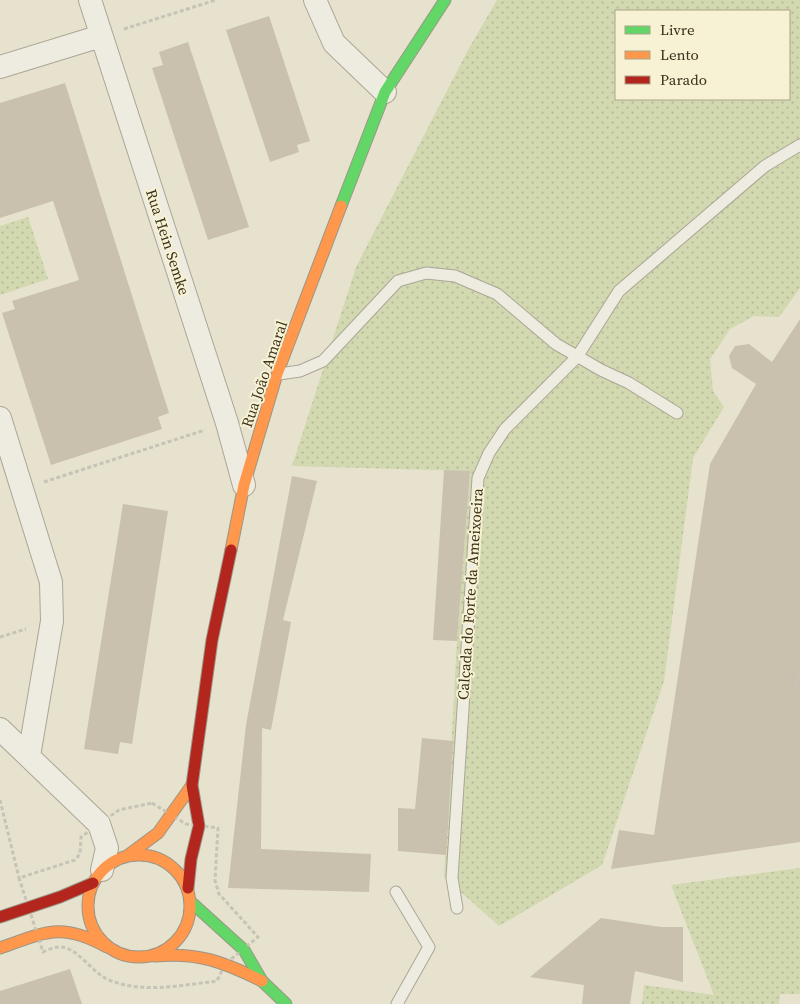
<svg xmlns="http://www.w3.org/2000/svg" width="800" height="1004" font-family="'Source Serif 4',serif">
	<defs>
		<pattern id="green-dots" width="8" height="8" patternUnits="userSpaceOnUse" patternTransform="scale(1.25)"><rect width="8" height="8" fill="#d2d8af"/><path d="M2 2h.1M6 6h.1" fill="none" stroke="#b5ba96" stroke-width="1.8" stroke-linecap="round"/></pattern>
	</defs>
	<rect width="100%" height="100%" fill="#e6e2ce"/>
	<path fill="url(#green-dots)" fill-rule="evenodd" d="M497,0H800V288L779,317L754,316L730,329L710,359L713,391L724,407L693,458L664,681L602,865L499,926L444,877L457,641L470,471L292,466L356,267L468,50ZM616,11H789V99H616Z
		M28,217L48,279L0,295V226Z
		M800,868V994H780L779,1004H642L644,985L714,995L671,885Z"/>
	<path fill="#cac0ae" d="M269,16L310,141L297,145L299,152L270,162L226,30Z
		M188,42L249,227L208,240L152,68L163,65L159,52Z
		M65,83L169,413L158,417L162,429L51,465L2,313L15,309L12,301L79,280L53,201L0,218V103Z
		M800,319V842L611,869L619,830L654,835L710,464L756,384L732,368L729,356L735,346L749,344L772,362Z
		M444,470L470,471L457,641L433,640Z
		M292,476L317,481L283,620L291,622L271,730L262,728L261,849L371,854L369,892L228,888L246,725Z
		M123,504L168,511L132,744L120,742L118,754L84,749Z
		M422,738L453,741L446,855L398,851V808L415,809Z
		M601,918L661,927H683V982L635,971L630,1004H582L584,985L530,977Z
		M70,969L82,1004H0V991Z"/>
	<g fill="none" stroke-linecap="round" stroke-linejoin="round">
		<g stroke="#aba696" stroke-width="13">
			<path id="lane" d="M279,374L300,371L323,361L398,281L426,273L455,276L497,294L556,344L601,370L629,383L677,413
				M396,892L429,947L397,1004
				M457,908L452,878L478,478L489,453L505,429L577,357L619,291L765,166L800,145"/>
		</g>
		<g stroke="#aba696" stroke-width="24">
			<path id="street" d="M90,0L227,423L244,485
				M315,0L334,43L385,92
				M0,67L101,36
				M0,418L51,582L52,621L29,756
				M0,729L99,824L107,848L102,870"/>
		</g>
		<g stroke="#9b9686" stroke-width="13">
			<path id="fast" d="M341,206L385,92L445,0
				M191,902L244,950L262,981L286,1004"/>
		</g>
		<g stroke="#9b9686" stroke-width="13">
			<path id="slow" d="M231,550L244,485L277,374L341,206
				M88 906a51 51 0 1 1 102 0a51 51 0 1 1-102 0Z
				M127,856L158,833L192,785
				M0,948C46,932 61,922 107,947
				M155,956C198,952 224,962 262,981"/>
		</g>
		<g stroke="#9b9686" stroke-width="13">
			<path id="jam" d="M188,888L191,859L199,826L192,785L212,640L231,550
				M0,917L60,897L93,883"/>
		</g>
		<path stroke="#c7c3b6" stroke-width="3" stroke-dasharray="4 2.5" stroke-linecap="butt" d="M124,29L216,0
			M44,482L205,430
			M0,637L26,629
			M795,689L800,671
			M0,800L19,878
			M152,803L186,824L218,828L215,881L219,894L258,937L225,964L217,981C182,985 143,994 109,980C92,973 80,950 62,947C56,946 48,950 43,952L19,878L75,860L80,854L81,837L119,810Z"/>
		<use href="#lane" stroke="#eeebe0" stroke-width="11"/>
		<use href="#street" stroke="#eeebe0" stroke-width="22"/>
		<use href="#fast" stroke="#63d668" stroke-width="11"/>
		<use href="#slow" stroke="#ff974d" stroke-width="11"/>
		<use href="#jam" stroke="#b3261e" stroke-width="11"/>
	</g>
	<g text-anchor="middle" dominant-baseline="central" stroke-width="4" stroke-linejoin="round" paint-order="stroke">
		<g font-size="15" fill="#3b301d" stroke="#f7f2d3">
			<text transform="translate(168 242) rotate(72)">Rua Hein Semke</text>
			<text transform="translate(264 374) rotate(-71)">Rua João Amaral</text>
			<text transform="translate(470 594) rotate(-86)">Calçada do Forte da Ameixoeira</text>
		</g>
	</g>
	<rect x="615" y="10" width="175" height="90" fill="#f7f2d3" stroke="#aca48a"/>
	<rect x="625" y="26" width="25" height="8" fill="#63d668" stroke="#aca48a"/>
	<text x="660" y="35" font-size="15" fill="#3b301d">Livre</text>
	<rect x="625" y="51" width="25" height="8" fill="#ff974d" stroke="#aca48a"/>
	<text x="660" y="60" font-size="15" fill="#3b301d">Lento</text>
	<rect x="625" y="76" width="25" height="8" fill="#b3261e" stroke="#aca48a"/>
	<text x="660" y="85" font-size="15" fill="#3b301d">Parado</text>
</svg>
